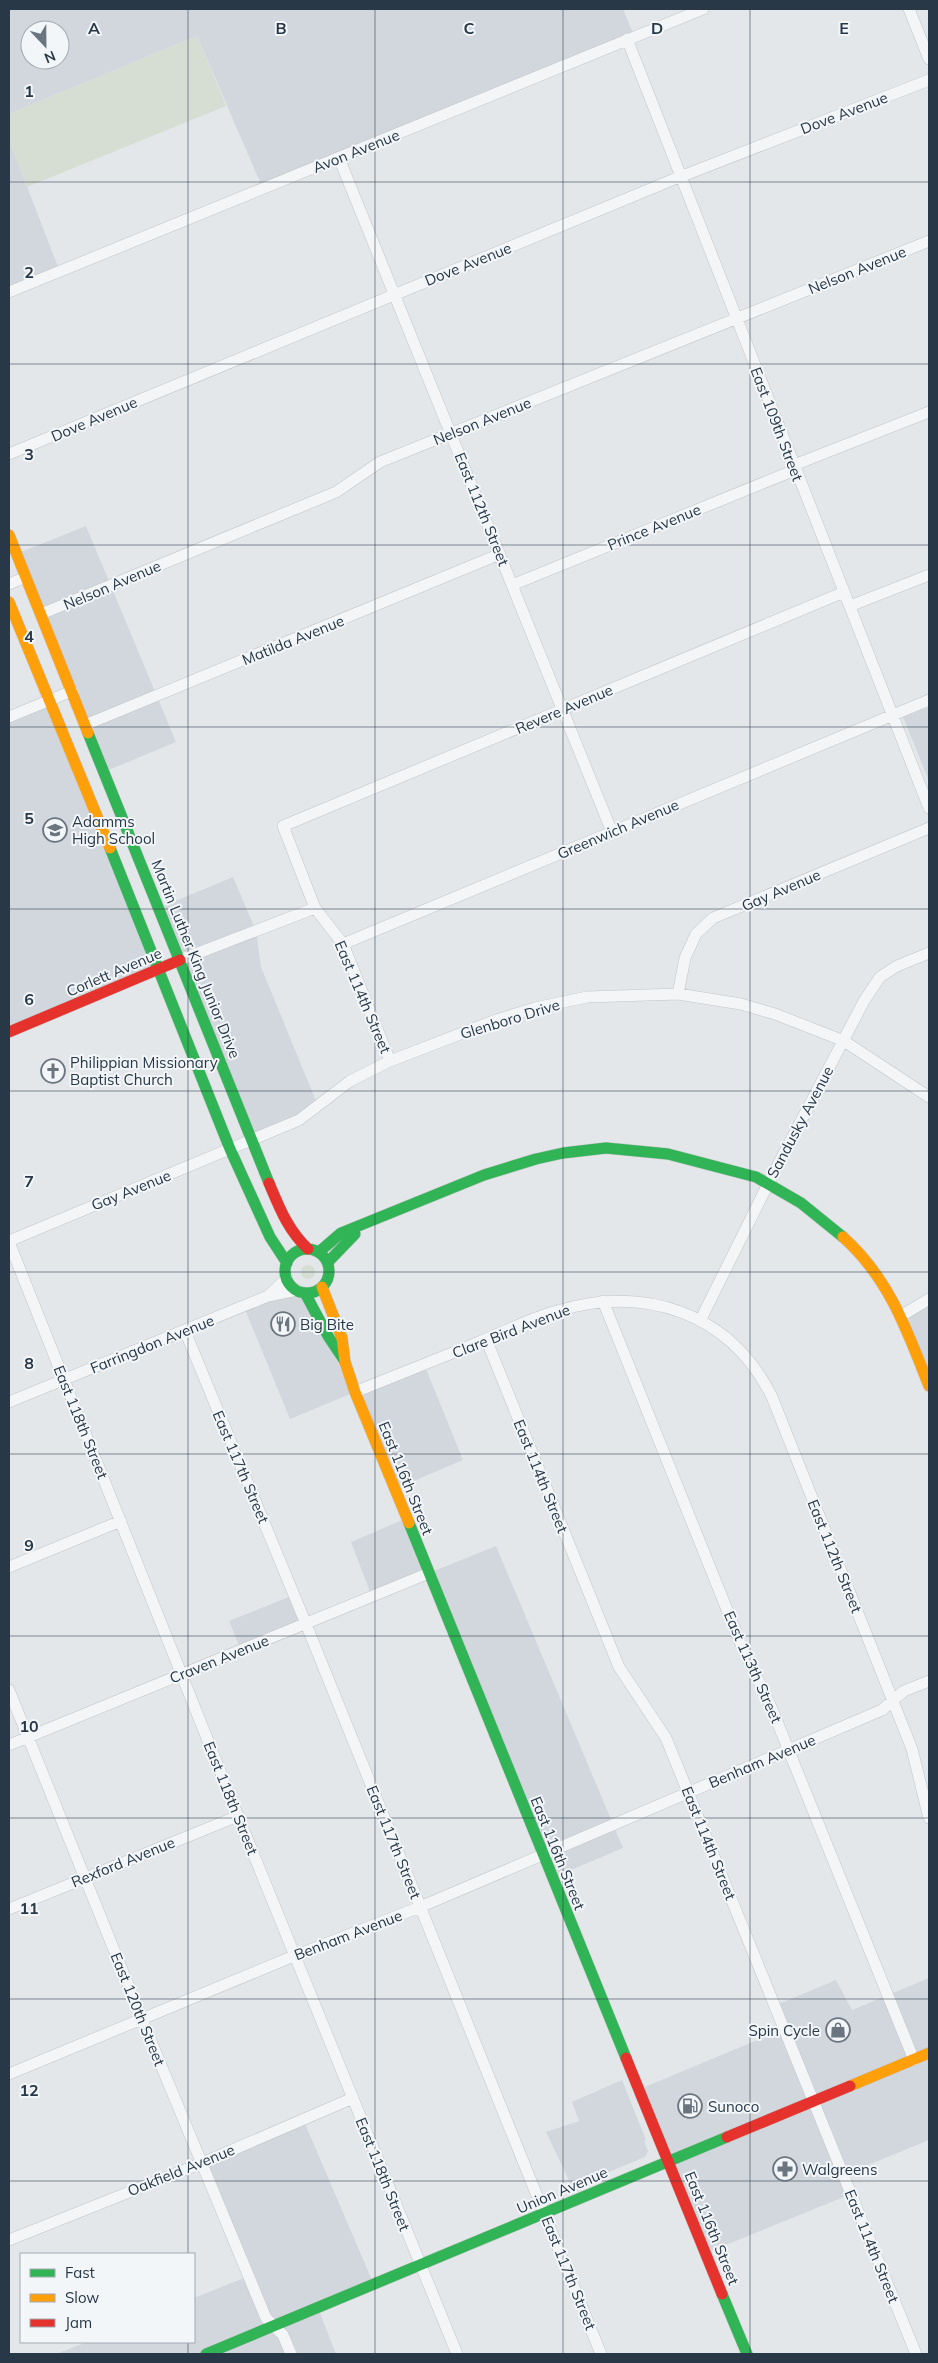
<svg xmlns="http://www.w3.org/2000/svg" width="938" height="2363" font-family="Mulish,sans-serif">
	<rect width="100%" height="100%" fill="#e4e7ea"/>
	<path fill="#d1d7dd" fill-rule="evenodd" d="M9,9H623L634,36L263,189L197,36L9,114ZM30,30H60V60H30Z
		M9,140L60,272L9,292Z
		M86,526L176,742L104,772L16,554Z
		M49,701L159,969L9,1032V717Z
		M929,707V781L903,717Z
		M233,877L256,931L261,967L318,1106L254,1139L159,908Z
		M297,1290L355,1392L424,1364L463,1460L395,1489L355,1392L290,1419L244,1307Z
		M929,1299V1386L901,1316Z
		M407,1518L429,1573L496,1546L623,1848L552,1878L429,1574L372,1597L351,1542Z
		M294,1595L306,1624L241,1650L229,1621Z
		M929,1978V2140L844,2175L851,2194L706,2253L640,2089L784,2029L774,2006L836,1980L852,2010Z
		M622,2080L646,2140L644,2141L648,2151L645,2157L572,2187L546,2132L579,2121L572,2102Z
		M303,2119L374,2285L318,2308L336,2354H56L87,2342H194V2298L249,2276L202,2163Z"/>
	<path fill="#d6ded4" d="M197,36L226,106L27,187L9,140V114Z
		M301 1272a7 7 0 1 1 14 0a7 7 0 1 1-14 0Z"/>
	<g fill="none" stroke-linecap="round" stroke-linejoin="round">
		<g stroke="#c2c5c8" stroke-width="12">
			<path id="street" d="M909,9L929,59
				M627,39L929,808
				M339,158L612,832
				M9,292L703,9
				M9,454L672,180L929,80
				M794,465L929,412
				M9,584L26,577
				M512,585L795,470
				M850,606L929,575
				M41,614L336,492L380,462L929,241
				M9,717L72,691
				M85,725L500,554
				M343,944L929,700
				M180,960L315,908
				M678,994L685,958L696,934L713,918L929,828
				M390,1061L343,944L315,908L283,826L844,592
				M9,1241L299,1120L350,1081L390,1061L496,1020L535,1008L587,997L678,994L741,1004L775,1014L844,1041L929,1097
				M9,1242L238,1816L457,2354
				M268,1296L287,1278
				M603,1301L740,1642L772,1709L914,2060
				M901,1316L929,1299
				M701,1319L769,1182L864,1001L880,977L897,966L929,953
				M185,1331L306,1624L601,2354
				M486,1339L619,1667L666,1738L916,2354
				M355,1392C397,1375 438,1359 479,1342C505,1332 530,1318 557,1311C645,1285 730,1312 772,1397L912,1749L929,1818
				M9,1402L268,1296L297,1290
				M9,1567L121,1521
				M9,1690L146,2029L266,2318L283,2335L291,2354
				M9,1745L429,1573
				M9,1909L238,1816
				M9,2074L289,1958L420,1907L882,1710L904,1691L929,1681
				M9,2240L202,2163L353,2098"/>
		</g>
		<g stroke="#c2c5c8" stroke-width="12">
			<path id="fast" d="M88,733L269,1183
				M110,848L230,1149L270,1237L287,1263
				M285 1271a22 22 0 1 1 44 0a22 22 0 1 1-44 0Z
				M319,1252L341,1233L484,1175L536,1159L563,1153L606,1148L668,1154L756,1177L801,1203L843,1237
				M328,1262L355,1234
				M305,1293L328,1336L344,1360
				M409,1523L626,2058
				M722,2294L747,2354
				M206,2354L727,2137"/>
		</g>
		<g stroke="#c2c5c8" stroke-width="12">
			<path id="slow" d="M9,535L88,733
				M9,602L110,848
				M843,1237C889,1278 907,1330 929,1386
				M322,1287L342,1338L345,1362L355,1392L409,1523
				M850,2086L929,2053"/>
		</g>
		<g stroke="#c2c5c8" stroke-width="12">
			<path id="jam" d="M9,1032L180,960
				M269,1183C280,1209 288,1230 308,1249
				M626,2058L722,2294
				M727,2137L850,2086"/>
		</g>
		<use href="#street" stroke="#f3f5f6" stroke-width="11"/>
		<use href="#fast" stroke="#30b455" stroke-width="11"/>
		<use href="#slow" stroke="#ff9f0a" stroke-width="11"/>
		<use href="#jam" stroke="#e5322d" stroke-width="11"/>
	</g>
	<path fill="none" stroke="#283846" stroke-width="1" stroke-opacity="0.55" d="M188,9V2254M375,9V2354M563,9V2354M750,9V2354M9,182H929M9,364H929M9,545H929M9,727H929M9,909H929M9,1091H929M9,1272H929M9,1454H929M9,1636H929M9,1818H929M9,1999H929M9,2181H929M188,2342V2354"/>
	<defs>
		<g id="school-ring" transform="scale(1.25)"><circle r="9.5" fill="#f2f6f9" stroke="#6a757f" stroke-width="1.5"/><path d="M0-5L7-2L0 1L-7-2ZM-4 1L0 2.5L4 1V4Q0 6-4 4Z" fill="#6a757f"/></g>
		<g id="church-ring" transform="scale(1.25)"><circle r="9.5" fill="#f2f6f9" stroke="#6a757f" stroke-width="1.5"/><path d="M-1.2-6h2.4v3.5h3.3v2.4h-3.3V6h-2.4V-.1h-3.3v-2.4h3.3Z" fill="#6a757f"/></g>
		<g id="restaurant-ring" transform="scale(1.25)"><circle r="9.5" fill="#f2f6f9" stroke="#6a757f" stroke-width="1.5"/><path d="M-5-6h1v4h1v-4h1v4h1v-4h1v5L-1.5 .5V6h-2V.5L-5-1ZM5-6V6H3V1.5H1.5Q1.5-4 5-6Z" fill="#6a757f"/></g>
		<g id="shop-ring" transform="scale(1.25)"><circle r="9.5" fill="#f2f6f9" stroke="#6a757f" stroke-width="1.5"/><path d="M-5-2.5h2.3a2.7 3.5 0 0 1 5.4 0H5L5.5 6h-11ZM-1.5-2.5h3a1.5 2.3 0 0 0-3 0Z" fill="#6a757f"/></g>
		<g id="fuel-ring" transform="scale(1.25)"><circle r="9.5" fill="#f2f6f9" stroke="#6a757f" stroke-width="1.5"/><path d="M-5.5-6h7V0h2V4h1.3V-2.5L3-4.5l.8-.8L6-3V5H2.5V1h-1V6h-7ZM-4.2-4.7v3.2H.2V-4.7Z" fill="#6a757f"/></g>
		<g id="pharmacy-ring" transform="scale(1.25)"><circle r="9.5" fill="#f2f6f9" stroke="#6a757f" stroke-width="1.5"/><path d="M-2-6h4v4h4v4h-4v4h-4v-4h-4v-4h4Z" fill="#6a757f"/></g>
	</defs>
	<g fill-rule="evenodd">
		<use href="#school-ring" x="55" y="830"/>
		<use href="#church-ring" x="53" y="1071"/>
		<use href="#restaurant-ring" x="283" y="1324"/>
		<use href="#shop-ring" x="838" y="2030"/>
		<use href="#fuel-ring" x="690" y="2106"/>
		<use href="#pharmacy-ring" x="785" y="2169"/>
	</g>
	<g text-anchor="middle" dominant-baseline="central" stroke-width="4" stroke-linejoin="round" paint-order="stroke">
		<g font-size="15" fill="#283846" stroke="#f2f6f9">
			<text transform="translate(844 113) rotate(-21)">Dove Avenue</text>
			<text transform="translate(356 151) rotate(-22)">Avon Avenue</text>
			<text transform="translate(468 264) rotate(-22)">Dove Avenue</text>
			<text transform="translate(857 270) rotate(-22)">Nelson Avenue</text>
			<text transform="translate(94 419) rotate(-23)">Dove Avenue</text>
			<text transform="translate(482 421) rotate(-22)">Nelson Avenue</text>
			<text transform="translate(777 424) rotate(69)">East 109th Street</text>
			<text transform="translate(482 509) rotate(68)">East 112th Street</text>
			<text transform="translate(654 527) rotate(-22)">Prince Avenue</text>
			<text transform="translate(112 585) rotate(-23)">Nelson Avenue</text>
			<text transform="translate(293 640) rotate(-22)">Matilda Avenue</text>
			<text transform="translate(564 709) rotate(-23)">Revere Avenue</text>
			<text transform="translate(618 829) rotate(-23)">Greenwich Avenue</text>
			<text transform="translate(781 890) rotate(-23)">Gay Avenue</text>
			<text transform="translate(196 959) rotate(68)">Martin Luther King Junior Drive</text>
			<text transform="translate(114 972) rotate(-23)">Corlett Avenue</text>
			<text transform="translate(363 997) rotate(67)">East 114th Street</text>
			<text transform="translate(510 1019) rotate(-17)">Glenboro Drive</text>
			<text transform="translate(800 1122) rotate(-62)">Sandusky Avenue</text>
			<text transform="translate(131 1190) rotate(-22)">Gay Avenue</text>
			<text transform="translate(511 1331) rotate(-21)">Clare Bird Avenue</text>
			<text transform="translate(152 1344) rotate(-22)">Farringdon Avenue</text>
			<text transform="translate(81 1422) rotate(68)">East 118th Street</text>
			<text transform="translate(241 1467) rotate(67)">East 117th Street</text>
			<text transform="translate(541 1476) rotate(68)">East 114th Street</text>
			<text transform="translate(406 1478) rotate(68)">East 116th Street</text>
			<text transform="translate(835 1556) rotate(68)">East 112th Street</text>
			<text transform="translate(219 1659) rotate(-22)">Craven Avenue</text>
			<text transform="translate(753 1667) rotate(66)">East 113th Street</text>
			<text transform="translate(762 1761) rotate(-23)">Benham Avenue</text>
			<text transform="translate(231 1798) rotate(68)">East 118th Street</text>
			<text transform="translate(394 1842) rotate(68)">East 117th Street</text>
			<text transform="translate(709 1843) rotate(68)">East 114th Street</text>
			<text transform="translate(558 1853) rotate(68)">East 116th Street</text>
			<text transform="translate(123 1862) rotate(-22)">Rexford Avenue</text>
			<text transform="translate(348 1935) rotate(-21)">Benham Avenue</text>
			<text transform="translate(138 2009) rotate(68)">East 120th Street</text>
			<text transform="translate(181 2170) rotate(-22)">Oakfield Avenue</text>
			<text transform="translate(383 2174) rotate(68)">East 118th Street</text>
			<text transform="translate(562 2190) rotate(-23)">Union Avenue</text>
			<text transform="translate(712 2228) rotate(68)">East 116th Street</text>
			<text transform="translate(872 2246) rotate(68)">East 114th Street</text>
			<text transform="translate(569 2273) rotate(68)">East 117th Street</text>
		</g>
		<g font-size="15" fill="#283846" stroke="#f2f6f9" text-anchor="start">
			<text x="72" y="821">Adamms<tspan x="72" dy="17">High School</tspan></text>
			<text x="70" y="1062">Philippian Missionary<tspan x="70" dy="17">Baptist Church</tspan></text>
			<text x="300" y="1324">Big Bite</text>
			<text x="820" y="2030" text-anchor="end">Spin Cycle</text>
			<text x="708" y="2106">Sunoco</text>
			<text x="802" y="2169">Walgreens</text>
		</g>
	</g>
	<g font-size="16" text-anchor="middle" font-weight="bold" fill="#283846" stroke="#f2f6f9" stroke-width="4" stroke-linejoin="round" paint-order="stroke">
		<text x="94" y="34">A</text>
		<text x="281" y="34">B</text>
		<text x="469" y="34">C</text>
		<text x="657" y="34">D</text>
		<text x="844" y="34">E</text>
		<text x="29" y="97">1</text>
		<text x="29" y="278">2</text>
		<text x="29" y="460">3</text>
		<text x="29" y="642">4</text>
		<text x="29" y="824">5</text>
		<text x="29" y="1005">6</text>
		<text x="29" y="1187">7</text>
		<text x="29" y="1369">8</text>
		<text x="29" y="1551">9</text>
		<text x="29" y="1732">10</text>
		<text x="29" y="1914">11</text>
		<text x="29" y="2096">12</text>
	</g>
	<rect width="938" height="2363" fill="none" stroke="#283846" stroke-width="20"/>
	<rect x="20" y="2253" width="175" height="90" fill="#f2f6f9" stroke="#a1aab1"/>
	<rect x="30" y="2269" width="25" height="8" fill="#30b455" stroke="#a1aab1"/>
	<text x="65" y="2278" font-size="15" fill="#283846">Fast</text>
	<rect x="30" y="2294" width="25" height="8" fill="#ff9f0a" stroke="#a1aab1"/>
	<text x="65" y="2303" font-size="15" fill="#283846">Slow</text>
	<rect x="30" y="2319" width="25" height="8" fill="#e5322d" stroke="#a1aab1"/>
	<text x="65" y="2328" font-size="15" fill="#283846">Jam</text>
	<g transform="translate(45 45) rotate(158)"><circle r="24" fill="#f2f6f9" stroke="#a1aab1"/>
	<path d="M0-4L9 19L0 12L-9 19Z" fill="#6a757f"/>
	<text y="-8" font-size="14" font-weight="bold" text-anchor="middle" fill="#283846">N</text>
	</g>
</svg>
